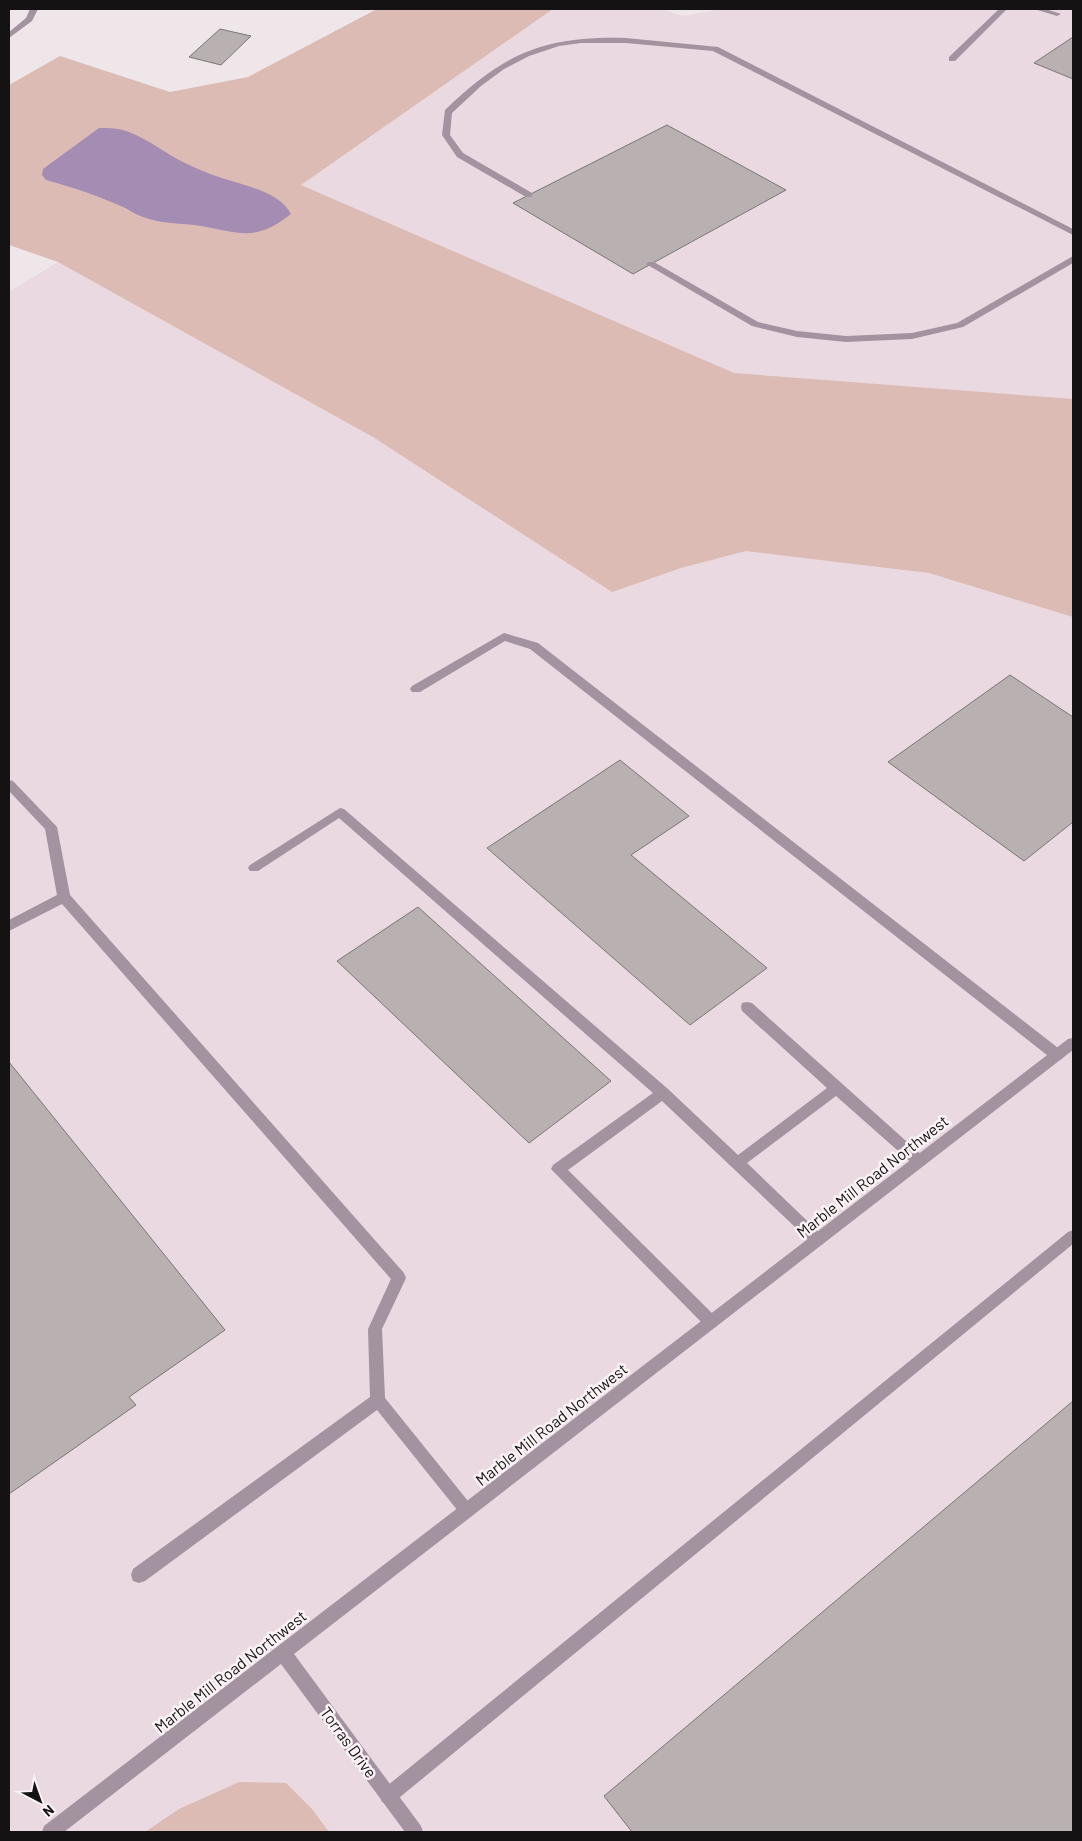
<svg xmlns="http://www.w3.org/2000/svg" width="1082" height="1841" font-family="Barlow,sans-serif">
	<rect width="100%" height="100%" fill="#eee6e9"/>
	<path fill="#ead9e0" d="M553,9H661L683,16L723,9H1073V1832H9V292L58,262L301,185Z"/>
	<path fill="#ddbbb5" d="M377,9H553L301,185L734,373L1073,399V617L929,573L746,551L681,568L612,592L373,437L58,262L9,245V85L60,56L170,92L248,77Z
		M239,1782L286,1783L312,1809L329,1832H145L179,1809Z"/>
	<path fill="#a48cb3" d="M99,128C110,128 119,128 129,132C148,139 165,153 183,162C195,168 209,174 222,178C245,186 279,191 291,214C256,242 240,233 201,226C182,223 161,224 143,217C136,215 130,210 123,207C99,196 72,187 46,180L42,175L43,169Z"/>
	<path fill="#b9b1b1" stroke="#7c7575" d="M220,29L251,36L221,65L189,57Z
		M1073,37V79L1034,63Z
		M667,125L786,190L633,274L513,203Z
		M1010,675L1073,717V822L1024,861L888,762Z
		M620,760L689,816L631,855L767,968L690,1025L487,848Z
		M418,907L611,1081L529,1143L337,961Z
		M9,1062L225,1330L129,1397L136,1405L9,1494Z
		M1073,1401V1832H632L604,1796Z"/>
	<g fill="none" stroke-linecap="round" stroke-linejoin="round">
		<path fill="#a3929f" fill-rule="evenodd" d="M999,9H1007L955,61H949V57Z
			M1034,9H1046L1061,14L1057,16Z
			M626,38L718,47L1073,229V235L713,51L626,43H581L559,46L529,56L504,69L481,86L452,113L450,135L463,153L532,193V197H526L457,157L442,135L445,110C504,53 544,36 626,38Z
			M1073,256V263L963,327L912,339L846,342L797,337L752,326L646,264L648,262H654L758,322L797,331L846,336L912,333L957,323Z
			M504,633L538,643L1062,1051L1064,1055L1062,1059L1057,1060L1052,1059L530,649L505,641L420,692H412L410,689L412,686Z
			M9,780L13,781L57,827L70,895L404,1273L406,1278L382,1329L385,1398L472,1506L475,1511L472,1516L467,1518L462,1516L377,1410L145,1581L139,1583L133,1581L131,1575L133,1569L370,1397L368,1329L391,1279L62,904L9,931V920L57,895L45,829L9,791Z
			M340,808L344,809L668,1089L738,1155L827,1088L742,1011L741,1007L742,1003L747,1002L752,1003L924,1157L926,1161L924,1165L919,1167L914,1165L836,1096L747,1163L823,1236L825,1240L823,1244L818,1246L813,1244L662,1101L568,1170L716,1317L718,1322L716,1327L711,1329L706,1327L551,1169L553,1165L653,1093L339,818L258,871H250L248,868L250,865Z
			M1073,1230V1244L394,1802L388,1804L382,1802L380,1796L382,1790L1068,1232Z"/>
		<path fill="#a3929f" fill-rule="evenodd" d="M30,9H38L32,21L9,38V32L26,18Z
			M1073,1038V1050L294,1654L421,1826L423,1832H405L281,1664L64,1832H42L44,1826L1068,1039Z"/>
	</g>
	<g text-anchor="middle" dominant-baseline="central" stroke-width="5" stroke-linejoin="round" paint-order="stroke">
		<g font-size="16" fill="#151213" stroke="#fbf3f6">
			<text transform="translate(872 1176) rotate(-38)">Marble Mill Road Northwest</text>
			<text transform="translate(551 1424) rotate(-38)">Marble Mill Road Northwest</text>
			<text transform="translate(230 1671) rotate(-38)">Marble Mill Road Northwest</text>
			<text transform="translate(349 1742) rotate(54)">Torras Drive</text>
		</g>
	</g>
	<rect width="1082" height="1841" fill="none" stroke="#151213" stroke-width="20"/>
	<g transform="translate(40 1801) rotate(139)" stroke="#fbf3f6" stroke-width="4" paint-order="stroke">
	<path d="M0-4L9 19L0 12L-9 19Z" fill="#151213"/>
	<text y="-8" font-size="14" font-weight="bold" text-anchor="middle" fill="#151213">N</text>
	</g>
</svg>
